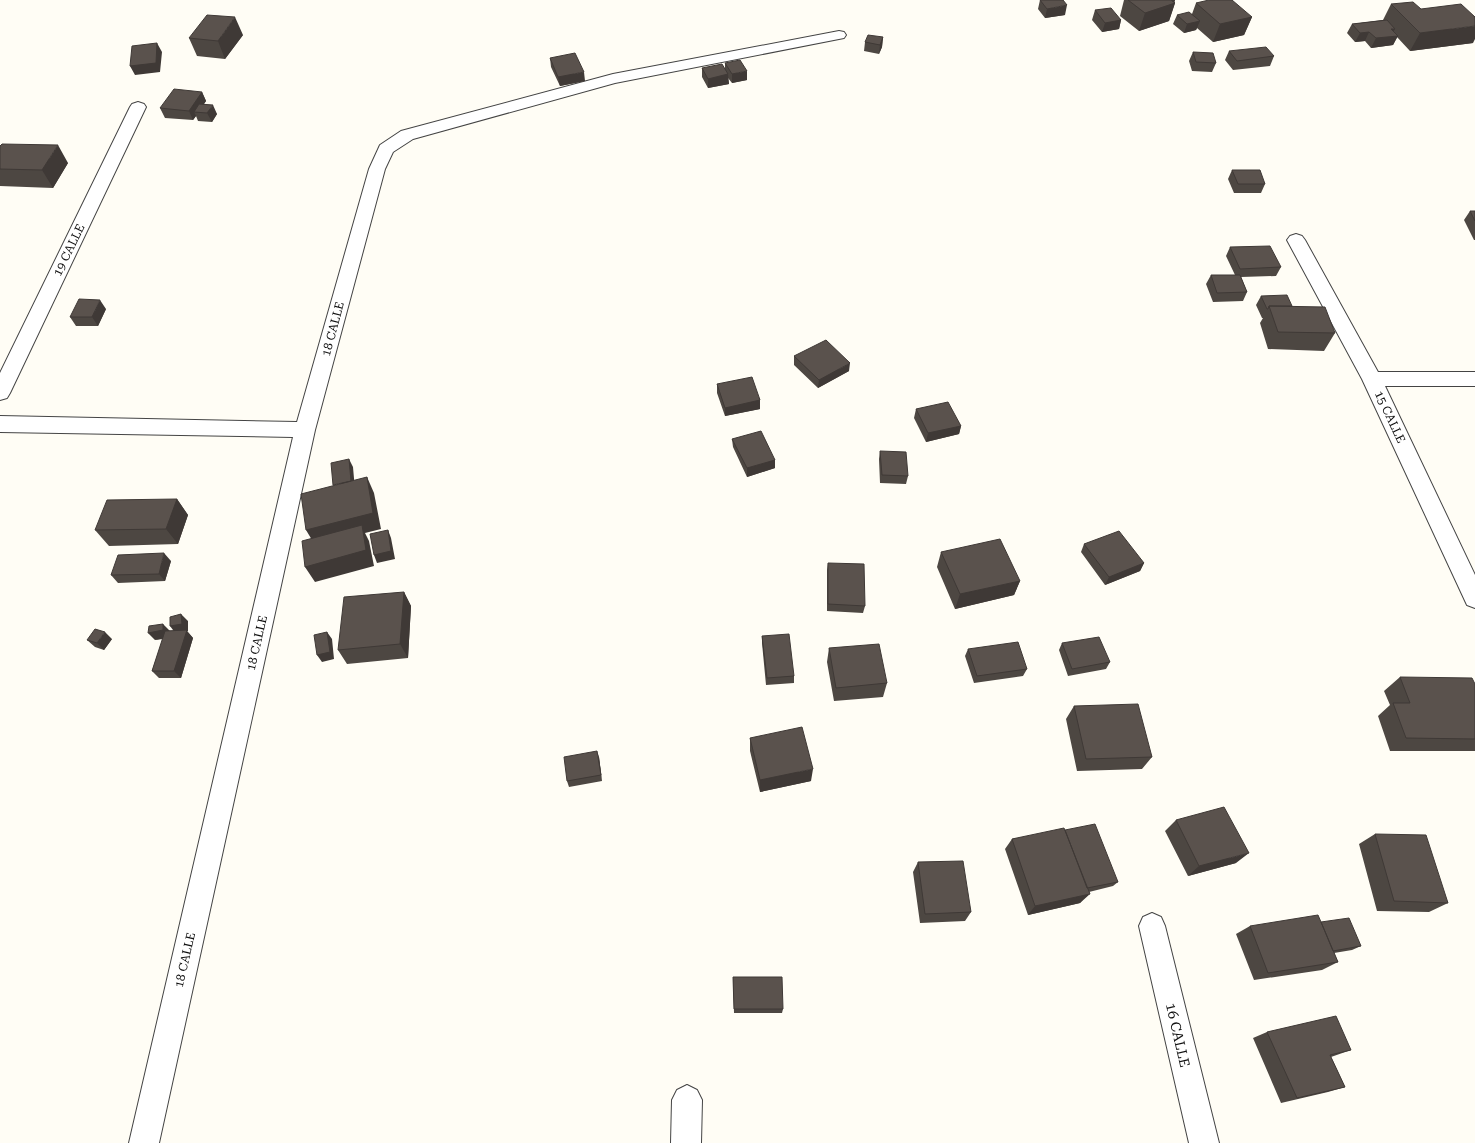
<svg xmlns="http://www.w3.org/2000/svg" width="1475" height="1143" font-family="'Roboto Serif',serif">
	<rect width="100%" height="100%" fill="#fffdf5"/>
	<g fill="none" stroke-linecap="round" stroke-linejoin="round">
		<g stroke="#444" stroke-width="2">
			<path id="street" d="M839,31L844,32L846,35L844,38L615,83L413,139L393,152L385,169L315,430L159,1143H129L293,437L0,432V416L297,422L369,169L380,145L401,131L613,74Z
				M138,102L144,104L146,107L10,393L7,398L0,400V373L130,107L132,104Z
				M1296,234L1302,236L1305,240L1378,372H1475V386H1385L1475,575V608L1467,605L1362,379L1287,240L1290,236Z
				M1152,913L1161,917L1165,926L1219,1143H1189L1139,926L1143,917Z
				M687,1085L697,1090L702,1100L701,1143H671L672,1100L677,1090Z"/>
		</g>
		<use href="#street" fill="#fff" fill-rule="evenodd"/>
	</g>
	<path fill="#4d4742" d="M1040,0L1065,15L1045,18L1038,9Z
		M1124,0H1175L1174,2L1175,3L1169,21L1139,31L1120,16Z
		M1196,3L1252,17L1244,35L1213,42L1197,28L1196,30L1184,33L1173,24L1177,15L1192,14Z
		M1391,4L1421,9L1473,43L1410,51L1397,37L1393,45L1371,48L1365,41L1355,42L1347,33L1352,24L1383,20Z
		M1095,10L1121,20L1119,29L1102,32L1092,20Z
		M243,35L225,59L197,56L189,38Z
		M883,37L882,47L879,54L864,51L865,42Z
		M1229,51L1274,56L1270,66L1233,70L1225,60Z
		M1193,52L1216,63L1212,72L1192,71L1189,61Z
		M550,58L585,81L560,86L551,67Z
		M725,63L747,80L732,83L728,78L729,84L708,88L702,77V68H725Z
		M202,92L206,101L204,104L217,114L212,122L198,121L196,116L193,120L165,118L160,108Z
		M0,146L68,163L53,188L0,186Z
		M1232,170L1265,184L1261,193H1234L1228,179Z
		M1470,211H1475V240H1474L1464,220Z
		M1230,247L1281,267L1276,276L1241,277L1247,292L1243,301L1213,302L1206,284L1211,275H1235L1226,256Z
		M1261,296L1292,306L1335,333L1324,351L1268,349L1260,323L1263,318H1262L1256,305Z
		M106,309L98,326H76L70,317Z
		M794,356L849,371L818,388L794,365Z
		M717,384L760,400V409L725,416L717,393Z
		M916,409L961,426L959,434L926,442L914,418Z
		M732,439L775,460V468L747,477L733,447Z
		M880,451L908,476L906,484L880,483L879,459Z
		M177,499L188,515L178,544L109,546L95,530Z
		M1084,544L1144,563L1140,571L1105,585L1081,552Z
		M941,552L1020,581L1014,595L955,609L937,567Z
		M171,561L165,581L118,583L111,575Z
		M828,563L865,606L863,613L827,611V570Z
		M404,592L411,606L408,658L347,664L338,650Z
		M188,621V631H187L193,638L181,678H159L152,671L163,639L155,640L170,631H174Z
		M762,636L794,676V683L766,685L762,643Z
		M112,639L104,650L95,647L87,640Z
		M1062,643L1110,662L1106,669L1068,676L1059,650Z
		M829,648L887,683L883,697L834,701L827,662Z
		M968,649L1027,669L1023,676L974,683L965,656Z
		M1400,677L1475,684V751H1390L1378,716L1390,705L1384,691Z
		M1074,706L1152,757L1142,769L1077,771L1066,719Z
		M750,738L811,781L760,792L750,751Z
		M599,757L602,781L569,787L567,781Z
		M1176,820L1236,863L1188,876L1165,831Z
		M1065,830L1118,882L1113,886L1089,892L1080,903L1028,915L1005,849L1012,839Z
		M1375,834L1448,903L1429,912L1377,911L1359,844Z
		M918,862L971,912L965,921L920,923L913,872Z
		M1250,926L1361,946L1352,950L1334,953L1338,962L1322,970L1254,980L1236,934Z
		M733,977L783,1009L782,1013H734Z
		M1267,1032L1351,1050L1331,1057L1345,1087L1328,1092L1281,1103L1253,1038Z"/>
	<path fill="#3f3936" d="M1168,0H1175L1174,4L1175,3L1169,21L1139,31L1145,13Z
		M1067,5L1065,15L1045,18L1047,9Z
		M235,17L243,35L225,59L218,41Z
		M1252,17L1244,35L1213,42L1220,24Z
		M1121,20L1119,29L1102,32L1105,23Z
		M1200,21L1196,30L1184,33L1187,24Z
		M1475,26V39L1473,43L1410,51L1420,33Z
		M1391,29H1395L1391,36H1398L1393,45L1371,48L1376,38Z
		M1369,32L1365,41L1355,42L1360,33Z
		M883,37L882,47L879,54L880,45Z
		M157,43L162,52L160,72L135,75L130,66Z
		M747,71V80L732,83V74Z
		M584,72L585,81L560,86L558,77Z
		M728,74L729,84L708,88V79Z
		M202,92L206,101L198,112H194L196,116L193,120L189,111Z
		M213,105L217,114L212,122L207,113Z
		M58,145L68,163L53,188L42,170Z
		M100,300L106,309L98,326L92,317Z
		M850,363L849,371L818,388L819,380Z
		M760,400V409L725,416V408Z
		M961,426L959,434L926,442L928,433Z
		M349,459L353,467L355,490L337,494Z
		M775,460V468L747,477V468Z
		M367,477L374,493L381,529L365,533L369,541L374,566L315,582L305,567L315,545L306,530Z
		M177,499L188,515L178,544L166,529Z
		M388,530L391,538L395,559L377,563L374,555Z
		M164,553L171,561L165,581L159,574Z
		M1144,563L1140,571L1105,585L1109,577Z
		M1020,581L1014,595L955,609L960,594Z
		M404,592L411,606L408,658L400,644Z
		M181,614L188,621V631H187L193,638L181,678L174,671L176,634L170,626Z
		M163,624L170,631V637L155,640L148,633Z
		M105,632L112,639L104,650L97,643Z
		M327,632L332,639L334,659L322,662L317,655Z
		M597,751L599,757L602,781Z
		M813,769L811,781L760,792V780Z
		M1249,853L1236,863L1188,876L1199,866Z
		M1090,894L1080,903L1028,915L1035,906Z"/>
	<path fill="#5a524d" stroke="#3f3936" d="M1040,0H1063L1067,5L1047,9Z
		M1128,0H1171L1175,3L1145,13Z
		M1209,0H1232L1252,17L1220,24L1196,3Z
		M1413,2L1421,9L1461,4L1475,17V26L1420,33L1391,4Z
		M1111,8L1121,20L1105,23L1095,10Z
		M1189,12L1200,21L1187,24L1177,15Z
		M207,15L235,17L218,41L189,38Z
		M1387,20L1395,29H1391L1398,36L1376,38L1369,32L1360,33L1352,24Z
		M868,35L883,37L880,45L865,42Z
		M157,43L156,63L130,66L132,46Z
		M1266,47L1274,56L1237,61L1229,51Z
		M1193,52L1213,53L1216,63L1196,62Z
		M575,53L584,72L558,77L550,58Z
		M740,60L747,71L732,74L725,63Z
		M722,64L728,74L708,79L702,68Z
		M174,89L202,92L189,111L160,108Z
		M199,104L213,105L207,113L194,112Z
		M2,144L58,145L42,170L0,169V146Z
		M1232,170H1260L1265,184H1238Z
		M1470,211H1475V221Z
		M1270,246L1281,267L1240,269L1230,247Z
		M1211,275H1240L1247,292L1217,293Z
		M1287,295L1292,306H1269L1268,309H1267L1261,296Z
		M79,299L100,300L92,317H70Z
		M1269,306L1325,307L1335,333L1278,332Z
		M826,340L850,363L819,380L794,356Z
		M752,377L760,400L725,408L717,384Z
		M948,402L961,426L928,433L916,409Z
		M761,431L775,460L747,468L732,439Z
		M880,451L906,452L908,476L882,475Z
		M349,459L351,481L333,485L331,463Z
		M367,477L373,513L306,530L301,494Z
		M177,499L166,529L95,530L107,500Z
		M362,525L366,550L305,567L302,541Z
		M388,530L391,551L374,555L370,534Z
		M1119,531L1144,563L1109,577L1084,544Z
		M1000,539L1020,581L960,594L941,552Z
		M164,553L159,574L111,575L118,555Z
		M828,563L864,564L865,606L828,604Z
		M404,592L400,644L338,650L344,597Z
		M181,614L182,624L170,626V617Z
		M163,624V630L148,633L149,626Z
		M95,629L105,632L97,643L87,640Z
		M187,630L174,671H152L165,631Z
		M327,632L330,652L317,655L314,635Z
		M789,634L794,676L767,678L762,636Z
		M1099,637L1110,662L1072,669L1062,643Z
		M1018,642L1027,669L977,676L968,649Z
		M879,644L887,683L836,688L829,648Z
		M1400,677L1472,678L1475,684V739L1406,738L1393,703H1410Z
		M1138,704L1152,757L1086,759L1074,706Z
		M802,727L813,769L760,780L750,738Z
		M597,751L601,775L567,781L564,757Z
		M1224,807L1249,853L1199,866L1176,820Z
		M1095,824L1118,882L1087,888L1065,830Z
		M1064,828L1090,894L1035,906L1012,839Z
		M1375,834L1426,835L1448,903L1394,901Z
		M963,861L971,912L925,914L918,862Z
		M1318,915L1338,962L1268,973L1250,926Z
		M1349,918L1361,946L1333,951L1321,922Z
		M733,977H782L783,1009H734Z
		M1336,1016L1351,1050L1330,1055L1345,1087L1297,1098L1267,1032Z"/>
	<g text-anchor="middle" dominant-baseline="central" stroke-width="4" stroke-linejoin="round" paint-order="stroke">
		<g font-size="12" fill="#111" stroke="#fff">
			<text transform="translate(69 250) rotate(-64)">19 CALLE</text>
			<text transform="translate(333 329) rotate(-75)">18 CALLE</text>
			<text transform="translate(1390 417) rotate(65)">15 CALLE</text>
			<text transform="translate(257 643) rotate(-77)">18 CALLE</text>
			<text transform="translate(185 960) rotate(-77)">18 CALLE</text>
		</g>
		<g font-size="14" fill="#111" stroke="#fff">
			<text transform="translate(1178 1035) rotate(77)">16 CALLE</text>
		</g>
	</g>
</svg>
